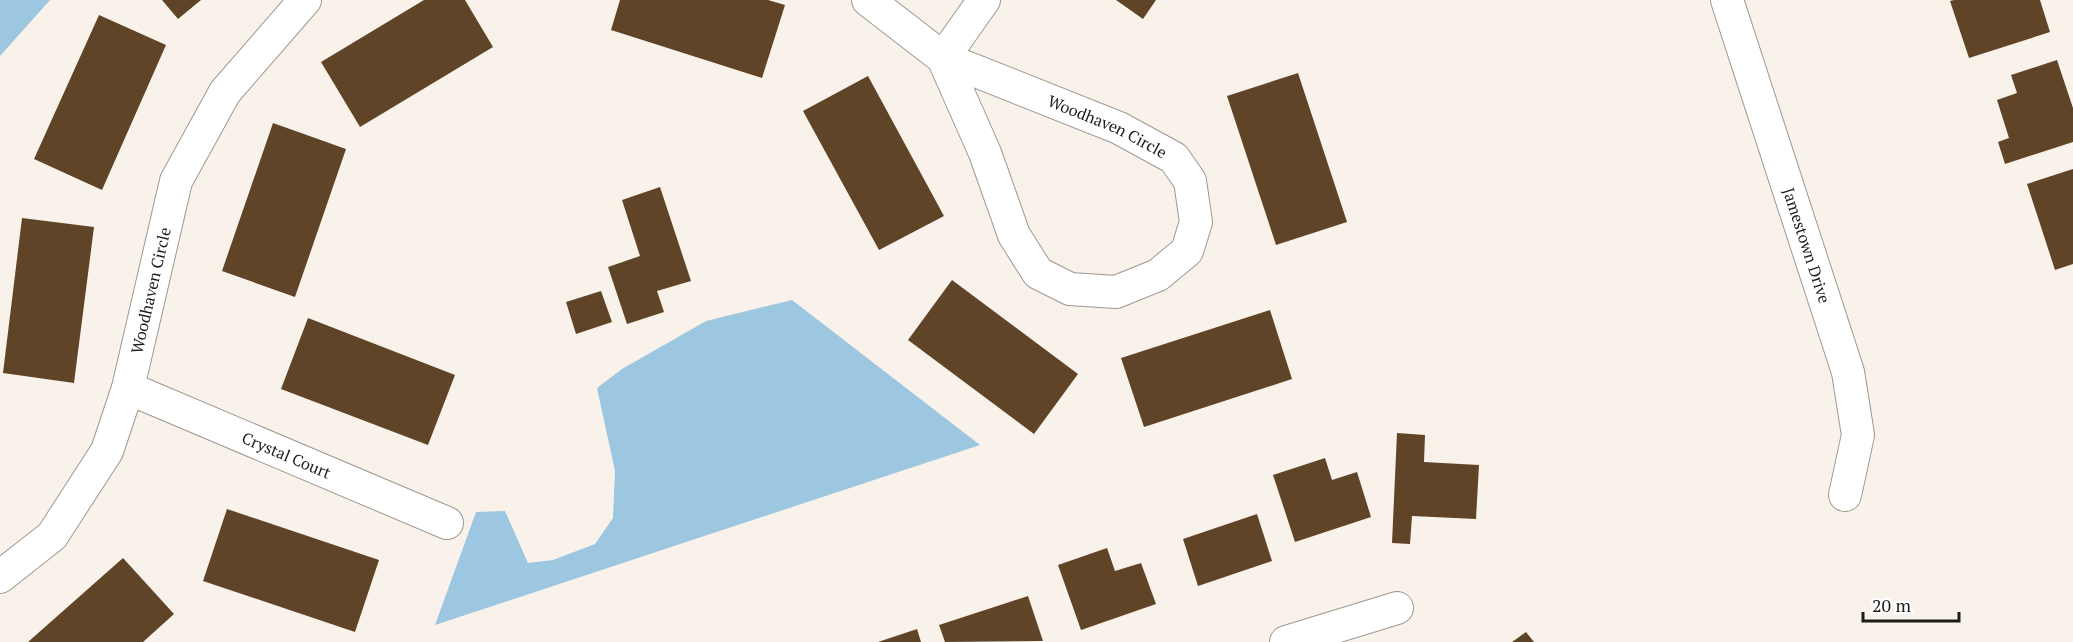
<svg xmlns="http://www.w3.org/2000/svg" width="2073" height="642" font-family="'PT Serif',serif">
	<rect width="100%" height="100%" fill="#f9f2eb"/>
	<path fill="#9dc6e1" d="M0,0H50L0,56Z
		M792,300L980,445L435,625L476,512L505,511L528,563L553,560L595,544L613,518L615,471L597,388L622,369L706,321Z"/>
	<path fill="#604427" d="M162,0H201L178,19Z
		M424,0H465L493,47L360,127L321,62Z
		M620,0H768L785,5L762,78L611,30Z
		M1116,0H1156L1143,19Z
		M1954,0H2040L2050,32L1969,58L1950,1Z
		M99,15L166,45L102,190L34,159Z
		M2057,60L2073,108V142L2005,164L1998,142L2009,138L1997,100L2017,93L2011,75Z
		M1298,73L1347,222L1276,245L1227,96Z
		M868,76L944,216L879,250L803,111Z
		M273,123L346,149L295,297L222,271Z
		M2073,169V264L2055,270L2027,184Z
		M660,187L691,281L657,291L664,312L627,324L608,267L640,256L622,200Z
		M22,218L94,227L74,383L3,373Z
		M952,280L1078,374L1034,434L908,340Z
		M601,291L612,322L576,334L566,302Z
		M1270,310L1292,379L1144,427L1121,358Z
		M308,318L455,375L428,445L281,389Z
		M1397,433L1425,435L1424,462L1479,465L1476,519L1412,516L1410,544L1392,543Z
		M1325,458L1332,480L1357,472L1371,517L1295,542L1273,475Z
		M227,509L379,560L355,632L203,581Z
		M1257,514L1272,561L1198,586L1183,539Z
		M1107,548L1115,571L1141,563L1156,604L1081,630L1058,565Z
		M123,558L174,614L143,642H28Z
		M1028,596L1043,641L945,642L939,625Z
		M917,629L921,642H878Z
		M1526,632L1534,642H1512Z"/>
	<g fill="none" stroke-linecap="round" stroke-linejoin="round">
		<g stroke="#9f9892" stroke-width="34">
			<g id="minor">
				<path id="s1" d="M868,0L943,58L1119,128L1174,158L1190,181L1196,222L1187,251L1158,275L1116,292L1070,289L1038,273L1014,235L985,153L943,58"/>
				<path id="s2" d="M1727,0L1848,372L1858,435L1845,495"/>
				<path d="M943,58L984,0"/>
				<path id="s3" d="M128,388L447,523"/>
				<path id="s4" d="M0,577L52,536L107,451L128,388L176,181L225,92L305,0"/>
				<path d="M1286,642L1397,608"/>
			</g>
		</g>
		<use href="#minor" stroke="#fff" stroke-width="32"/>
	</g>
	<g text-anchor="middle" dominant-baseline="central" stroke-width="6" stroke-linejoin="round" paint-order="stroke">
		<g font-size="16" fill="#1e1c19" stroke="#fff">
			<text stroke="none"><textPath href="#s1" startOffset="273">Woodhaven Circle</textPath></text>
			<text stroke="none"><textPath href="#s2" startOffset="258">Jamestown Drive</textPath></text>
			<text stroke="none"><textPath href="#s4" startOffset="334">Woodhaven Circle</textPath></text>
			<text stroke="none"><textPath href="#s3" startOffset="172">Crystal Court</textPath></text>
		</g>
	</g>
	<path d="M1863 612v9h96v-9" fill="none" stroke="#1e1c19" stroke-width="3"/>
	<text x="1872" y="612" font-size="18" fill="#1e1c19" stroke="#ffffff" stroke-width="4.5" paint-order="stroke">20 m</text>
</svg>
